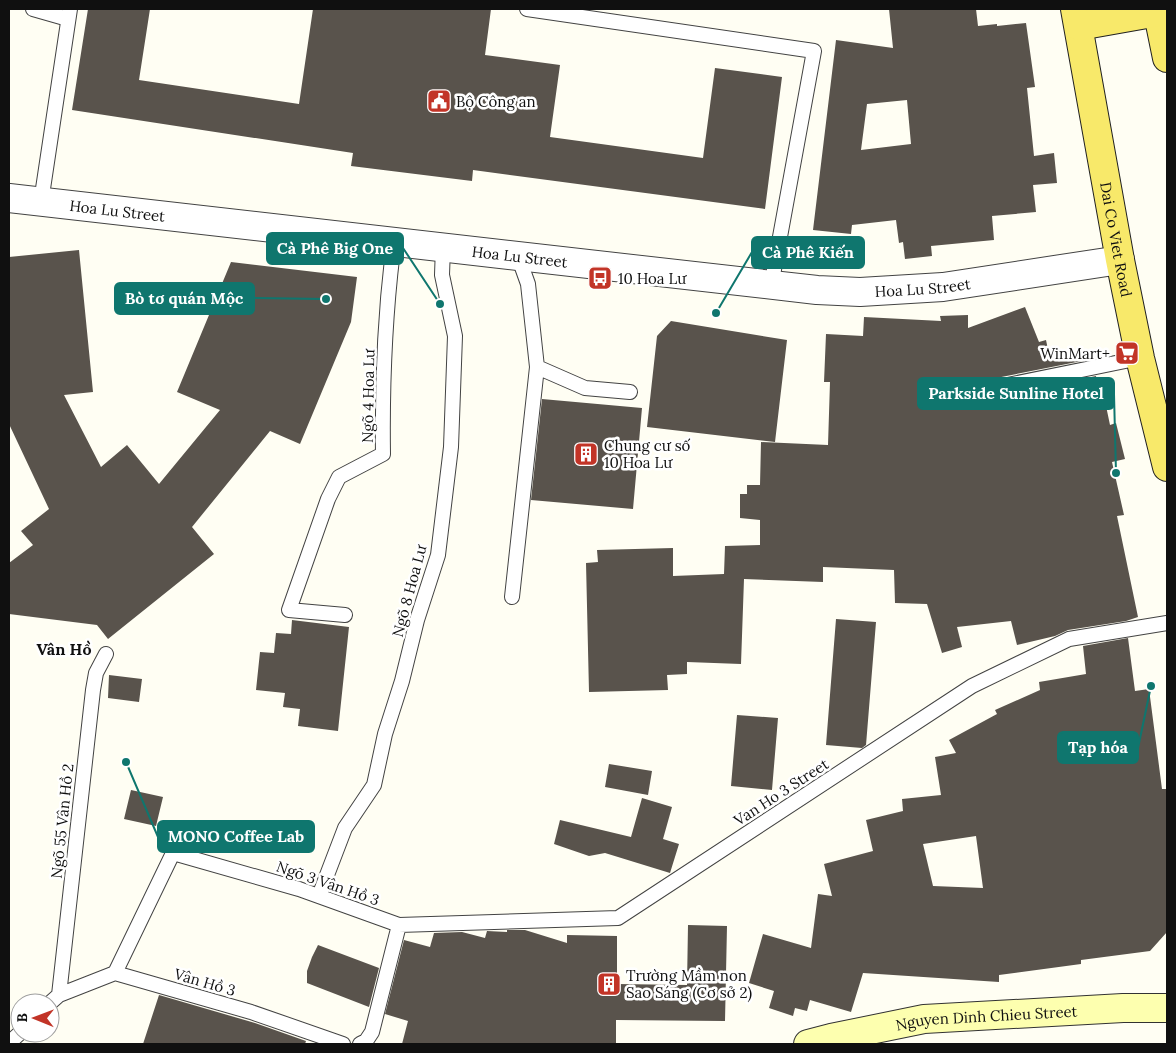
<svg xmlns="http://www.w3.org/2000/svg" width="1176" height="1053" font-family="Lora,serif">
	<rect width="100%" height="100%" fill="#fffef3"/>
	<path fill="#59534c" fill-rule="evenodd" d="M88,9H150L139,80L299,104L313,9H491L485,55L560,65L550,137L703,158L715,68L782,77L765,209L473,170L472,181L351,166L353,153L72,110Z
		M889,9H976L978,26L997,24V26L1026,23L1035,87L1027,88L1034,156L1054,153L1057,183L1033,185L1036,212L992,216L994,240L931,246L932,256L905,259L903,242L899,243L896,220L852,225L851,234L813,230L836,40L893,48ZM907,100L911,144L861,150L867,104Z
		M79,250L93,392L64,395L101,467L127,445L159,484L220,410L177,392L231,262L357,277L351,322L300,444L270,431L192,527L214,554L108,639L97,625L9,614V563L33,545L21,531L49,509L9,424V257Z
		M1025,307L1039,342L1046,340L1050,359L1090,350L1092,359L981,381L975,387V392L980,398L985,399L1096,376L1097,383L1101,382L1110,425L1116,423L1125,459L1112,462L1124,515L1117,516L1138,617L1126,621L1068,630L1055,636L1017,645L1011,621L957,627L962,647L942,653L927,604L895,603L894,570L823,567V582L744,579L741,664L687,662V674L667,675L668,690L589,692L586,563L598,562L597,550L673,548V576L724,574L725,546L760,545V520L740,518V494H747V485H760L761,442L828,445L830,382H824L826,334L863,336L864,317L941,321L940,316L968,315V328Z
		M671,321L787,340L775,442L647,427L657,336Z
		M542,399L642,408L633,509L531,500Z
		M836,619L876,622L866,745L862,748L826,745Z
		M292,620L349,627L338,731L298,726L300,709L283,707L285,693L256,690L260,652L274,653L276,633L291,634Z
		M1128,638L1135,691L1149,689L1162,789H1167V932L1150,951L1081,960V964L999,975V982L863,973L851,1012L810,1000L807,1011L795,1008L793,1016L769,1008L774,991L749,983L763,934L811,948L818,894L832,896L824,864L873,851L866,820L903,811L902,799L941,795L935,757L956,753L949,740L997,714L995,710L1040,690L1039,682L1086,674L1083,646ZM976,836L983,888L933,886L923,844Z
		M109,675L142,679L139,702L108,698Z
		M737,715L778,718L772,790L731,786Z
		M609,764L652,771L648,795L605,787Z
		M131,790L163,797L156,826L124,819Z
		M642,798L672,807L663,839L679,844L670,873L605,853L589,856L554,844L560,820L631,837Z
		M688,925L727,926L725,1021L616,1020V1044H402L408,1021L385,1014L404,940L430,947L434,933L462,932L485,938L487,931L507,932V930H525L567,943V935L617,936V984L687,985Z
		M318,945L379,968L369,1007L307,983V971L312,957Z
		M159,995L255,1023L306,1041L305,1044H143Z"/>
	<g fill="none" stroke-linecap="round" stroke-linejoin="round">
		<g stroke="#434343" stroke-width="16">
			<path id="lane" d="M33,9L68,19
				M527,9L814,51L771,286
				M41,202L70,9
				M518,256L528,284L537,367L585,388L630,392
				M983,390L1140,358
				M512,597L537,367
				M345,615L289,610L328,499L339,477L383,454C382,383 385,312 394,242
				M319,896L345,828L374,785L385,734L402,681L417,620L438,555L451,447L455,336L442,275L443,247
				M115,973L173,853L299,889L399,925L618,918L972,686L1069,639L1167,623
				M59,995L93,690L96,673L106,654
				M50,1003L59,995L115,973L251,1012L343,1044
				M9,1043L20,1033
				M360,1044L366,1041L372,1032L399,925"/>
		</g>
		<g stroke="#434343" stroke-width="30">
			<g id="street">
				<path id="s1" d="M9,198L817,290L860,292L943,287L1120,260"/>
			</g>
		</g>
		<g stroke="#323232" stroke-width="30">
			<g id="secondary">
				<path id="s2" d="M808,1044L831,1038L924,1019L1123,1008H1167"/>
			</g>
		</g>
		<g stroke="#212121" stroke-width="30">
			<g id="primary">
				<path id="s3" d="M1075,9L1120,260L1140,358L1167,467"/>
				<path d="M1157,9L1167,58"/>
				<path d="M1079,26L1158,12"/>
			</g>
		</g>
		<use href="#lane" stroke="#fff" stroke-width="14"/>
		<use href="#street" stroke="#fff" stroke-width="28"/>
		<use href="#secondary" stroke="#fdffaf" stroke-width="28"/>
		<use href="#primary" stroke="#f8e96a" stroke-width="28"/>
	</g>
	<defs>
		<g id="civic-square" transform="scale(1.25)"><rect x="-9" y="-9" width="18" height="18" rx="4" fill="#c23427" stroke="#fff"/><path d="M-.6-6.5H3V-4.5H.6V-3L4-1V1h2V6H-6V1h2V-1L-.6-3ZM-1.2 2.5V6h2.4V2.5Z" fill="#fff"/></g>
		<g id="bus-square" transform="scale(1.25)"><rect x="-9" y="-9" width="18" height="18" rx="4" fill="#c23427" stroke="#fff"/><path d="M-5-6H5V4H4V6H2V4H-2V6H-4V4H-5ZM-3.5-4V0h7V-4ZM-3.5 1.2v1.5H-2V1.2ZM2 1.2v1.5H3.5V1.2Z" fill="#fff"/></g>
		<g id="supermarket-square" transform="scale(1.25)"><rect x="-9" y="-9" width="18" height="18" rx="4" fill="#c23427" stroke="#fff"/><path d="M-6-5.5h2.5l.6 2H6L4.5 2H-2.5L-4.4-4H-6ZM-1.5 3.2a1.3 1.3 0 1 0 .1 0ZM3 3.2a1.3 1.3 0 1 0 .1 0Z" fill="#fff"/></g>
		<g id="building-square" transform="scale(1.25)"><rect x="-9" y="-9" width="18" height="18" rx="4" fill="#c23427" stroke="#fff"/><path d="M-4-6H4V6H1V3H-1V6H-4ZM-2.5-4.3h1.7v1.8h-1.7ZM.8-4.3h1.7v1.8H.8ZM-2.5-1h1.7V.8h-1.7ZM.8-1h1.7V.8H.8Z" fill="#fff"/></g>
	</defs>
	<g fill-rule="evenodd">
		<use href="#civic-square" x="439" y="101"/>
		<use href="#bus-square" x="600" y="278"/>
		<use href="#supermarket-square" x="1127" y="353"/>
		<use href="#building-square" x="586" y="454"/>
		<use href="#building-square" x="609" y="984"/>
	</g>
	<g text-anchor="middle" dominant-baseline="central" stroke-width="5" stroke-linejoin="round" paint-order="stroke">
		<g font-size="15" fill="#101010" stroke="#fff" text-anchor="start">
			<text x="456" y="101">Bộ Công an</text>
			<text x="618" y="278">10 Hoa Lư</text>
			<text x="1110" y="353" text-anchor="end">WinMart+</text>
			<text x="604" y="445">Chung cư số<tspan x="604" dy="17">10 Hoa Lư</tspan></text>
			<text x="626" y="975">Trường Mầm non<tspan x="626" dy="17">Sao Sáng (Cơ sở 2)</tspan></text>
		</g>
		<g font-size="15" fill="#101010" stroke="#fff">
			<text stroke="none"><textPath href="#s1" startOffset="109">Hoa Lu Street</textPath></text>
			<text stroke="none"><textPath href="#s3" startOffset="234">Dai Co Viet Road</textPath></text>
			<text stroke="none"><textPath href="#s1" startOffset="514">Hoa Lu Street</textPath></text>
			<text stroke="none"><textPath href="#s1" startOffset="919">Hoa Lu Street</textPath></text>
			<text transform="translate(368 396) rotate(-89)">Ngõ 4 Hoa Lư</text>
			<text transform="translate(409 591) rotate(-75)">Ngõ 8 Hoa Lư</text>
			<text transform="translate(781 792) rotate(-33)">Van Ho 3 Street</text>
			<text transform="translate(62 821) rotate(-84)">Ngõ 55 Vân Hồ 2</text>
			<text transform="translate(328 883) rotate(19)">Ngõ 3 Vân Hồ 3</text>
			<text transform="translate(205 982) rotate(16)">Vân Hồ 3</text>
			<text stroke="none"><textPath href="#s2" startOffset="181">Nguyen Dinh Chieu Street</textPath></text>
		</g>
		<g font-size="16" font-weight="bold" fill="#101010" stroke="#fff">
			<text x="64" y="649">Vân Hồ</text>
		</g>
	</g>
	<path fill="none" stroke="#0f766e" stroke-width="2" d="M440 304L403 248M716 313L752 252M326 299L254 298M1116 473L1114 394M1151 686L1138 748M126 762L158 837"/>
	<g fill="#0f766e" stroke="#fff" stroke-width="2">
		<circle cx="440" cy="304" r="5"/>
		<circle cx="716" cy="313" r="5"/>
		<circle cx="326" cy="299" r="5"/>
		<circle cx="1116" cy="473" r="5"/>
		<circle cx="1151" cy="686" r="5"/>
		<circle cx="126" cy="762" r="5"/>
	</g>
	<g fill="#0f766e" stroke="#0f766e" stroke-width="2">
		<rect x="267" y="233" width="136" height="31" rx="5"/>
		<rect x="752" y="237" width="112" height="31" rx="5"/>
		<rect x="115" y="283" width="139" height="31" rx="5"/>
		<rect x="918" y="378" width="196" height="31" rx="5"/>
		<rect x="1058" y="732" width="80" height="31" rx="5"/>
		<rect x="158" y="821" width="156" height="31" rx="5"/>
	</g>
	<g font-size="16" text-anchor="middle" font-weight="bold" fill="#fff">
		<text x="335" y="254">Cà Phê Big One</text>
		<text x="808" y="258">Cà Phê Kiến</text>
		<text x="184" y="304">Bò tơ quán Mộc</text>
		<text x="1016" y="399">Parkside Sunline Hotel</text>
		<text x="1098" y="753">Tạp hóa</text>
		<text x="236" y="842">MONO Coffee Lab</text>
	</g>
	<rect width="1176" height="1053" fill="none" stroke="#101010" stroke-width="20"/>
	<g transform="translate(35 1018) rotate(271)"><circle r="24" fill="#ffffff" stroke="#9f9f9f"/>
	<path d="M0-4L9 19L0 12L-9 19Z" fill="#c23427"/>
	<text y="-8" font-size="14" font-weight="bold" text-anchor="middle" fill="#101010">B</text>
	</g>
</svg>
